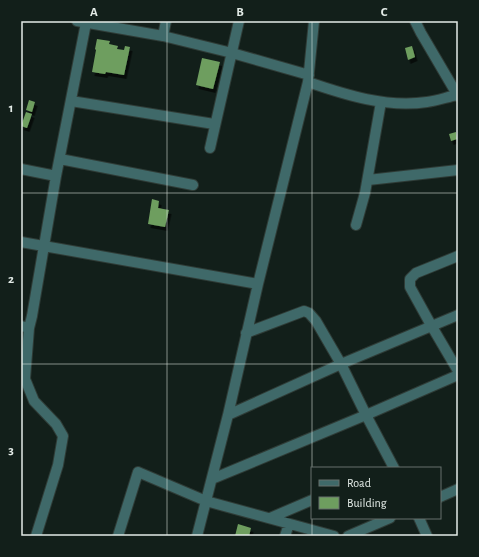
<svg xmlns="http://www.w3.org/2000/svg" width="479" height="557" font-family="'Alegreya Sans',sans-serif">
	<defs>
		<filter id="shadow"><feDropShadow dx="2.5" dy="4" stdDeviation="0" flood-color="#0009"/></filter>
	</defs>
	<rect width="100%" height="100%" fill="#121f1a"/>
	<path fill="#6e9e5f" filter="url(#shadow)" d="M97,39L110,41L109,44L118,46L117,49L124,50L125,46L130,47L124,75L106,72L105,74L92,72L96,50L95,49Z
		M412,46L415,57L408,60L405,48Z
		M202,58L220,62L213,89L196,85Z
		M29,100L35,102L32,112L26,110Z
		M26,112L32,114L27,128L21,126Z
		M456,132L457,139L451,141L449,134Z
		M152,199L159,201L158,208L169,210L165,227L148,224Z
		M238,524L251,528L249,536H235Z"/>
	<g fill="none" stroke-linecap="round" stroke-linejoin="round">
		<g stroke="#2f3c37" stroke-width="12">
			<path id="minor" d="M77,21L163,36L232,53L309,75
				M163,36L166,21
				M308,82C346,95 386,108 427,102C437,101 447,97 457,95
				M71,101L214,124
				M210,148L239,21
				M60,159L193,185
				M21,169L56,176
				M368,180L458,170
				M356,225L365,193L381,102
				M21,242L258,284
				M458,256L416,273L410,279V287L431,325L458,371
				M21,326L29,328L32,316L56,176L86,23
				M29,328L25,379L34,401L56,424L63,436L58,465L36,536
				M246,333L304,311L309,313L316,321L341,364L366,415L458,375
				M228,415L258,284L308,82L314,21
				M212,479L366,415L394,468
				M440,497L458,489
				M270,518L312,500
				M419,518L427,536
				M118,536L138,472L206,501L334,536
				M197,536L228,415L341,364L458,315
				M285,536L289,524
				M348,536L390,518"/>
		</g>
		<g stroke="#2f3c37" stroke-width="12">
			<path id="tertiary" d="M415,21L421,33L458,96"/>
		</g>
		<use href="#minor" stroke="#3f6969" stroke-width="10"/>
		<use href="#tertiary" stroke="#3f6969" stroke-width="10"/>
	</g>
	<path fill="none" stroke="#e3ebe7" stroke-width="1" stroke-opacity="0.55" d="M167,21V536M312,21V468M21,193H458M21,364H458M312,468V518M312,518V536"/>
	<rect width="479" height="557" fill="none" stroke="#121f1a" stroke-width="44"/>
	<rect x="311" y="467" width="130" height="52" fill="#121f1a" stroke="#66716c"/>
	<rect x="319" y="480" width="20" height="6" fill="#3f6969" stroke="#66716c"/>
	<text x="347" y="487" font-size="12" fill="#e3ebe7">Road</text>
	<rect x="319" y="497" width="20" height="12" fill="#6e9e5f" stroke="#66716c"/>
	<text x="347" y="507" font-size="12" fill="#e3ebe7">Building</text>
	<rect x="22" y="22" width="435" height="513" fill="none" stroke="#e3ebe7" stroke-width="1.5"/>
	<g font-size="13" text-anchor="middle" font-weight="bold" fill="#e3ebe7">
		<text x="94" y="16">A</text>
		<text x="240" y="16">B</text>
		<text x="384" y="16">C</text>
		<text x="11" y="112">1</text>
		<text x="11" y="283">2</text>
		<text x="11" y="454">3</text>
	</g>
</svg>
